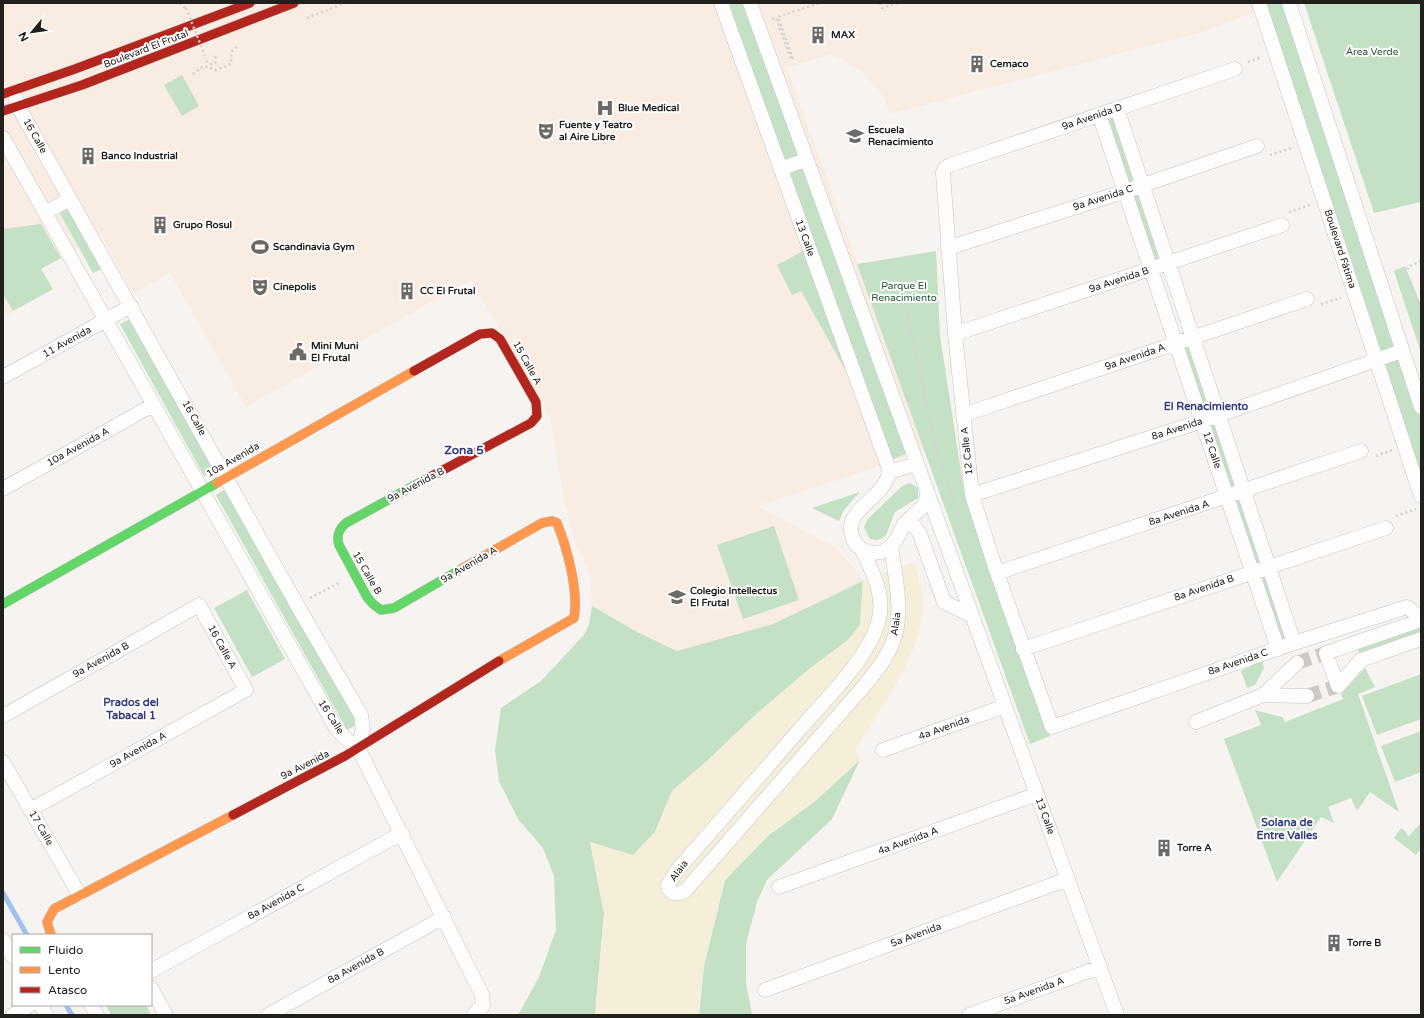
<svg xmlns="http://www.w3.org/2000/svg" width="1424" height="1018" font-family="'Varela Round',sans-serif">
	<rect width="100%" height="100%" fill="#f6f3f0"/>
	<path fill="#f9ece3" d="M3,3H1254L1257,11L1202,32L889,114L884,97L863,73L842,59L830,54L787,68L925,449L880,466L757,506L834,547L855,569L863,581L773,624L676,651L637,632L592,606L590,579L585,562L575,541L565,504L550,417L471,279L246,407L170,273L133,293L101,234L41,269L53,289L3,317Z"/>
	<path fill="#c4e1c6" d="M722,3H749L803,154L779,162Z
		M1259,3H1289L1421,407V496Z
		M1304,3H1421V202L1374,213Z
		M182,75L199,106L182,116L164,85Z
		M1117,108L1169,263L1152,269L1099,114Z
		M805,160L912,451L887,462L780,169Z
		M66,205L102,269L93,273L58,210Z
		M41,224L61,258L41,269L53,289L13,311L3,294V229Z
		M803,251L847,373L801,291L792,295L777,265Z
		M936,251L940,336L964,491L1050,736L1030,744L857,264Z
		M1405,266L1421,305V353L1394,271Z
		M132,318L216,469L204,476L120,324Z
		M1192,337L1294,643L1278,649L1175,343Z
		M910,483L918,488V498L895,512L886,535C881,540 876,542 869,538L864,527L867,520L902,486Z
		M227,488L358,724L347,730L216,495Z
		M860,492L844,510L839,521L812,508Z
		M774,526L799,600L743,619L717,545Z
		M863,581L860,626L848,640L808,670L753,717L707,761L672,791L655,832L633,856L590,842L604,913L595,1015H518L539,977L556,930L554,876L543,848L518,819L499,781L495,750L501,708L541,681L583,636L589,625L592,606L637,632L677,651L773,624Z
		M247,590L285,659L252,677L214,608Z
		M1421,620V639L1361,660L1356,643Z
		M1262,660L1264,668L1255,685L1247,688L1241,671Z
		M1365,668L1375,687L1358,694L1399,812L1370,792L1357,811L1351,798L1328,807L1334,823L1321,817L1277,882L1224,739L1261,725L1255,710L1282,717L1285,722L1343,699L1341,694Z
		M1421,674V719L1377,735L1362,696Z
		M1421,731V772L1395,782L1381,746Z
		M860,760L832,819L767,880L757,902L746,944V983L752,1015H699L704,965L725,880L769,835L814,802Z
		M1421,823V849L1416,855L1394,838L1401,828L1406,832L1408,837Z
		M106,1005H146L151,1015H111Z"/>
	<path fill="#f5efd9" d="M914,562C918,577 924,595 923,610C918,660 881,707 856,749L860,760L814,802L769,835L725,880L704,965L699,1015H595L604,913L590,842L633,855L655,832L672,791L707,761L753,717L808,670L848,640L860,625L863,581Z"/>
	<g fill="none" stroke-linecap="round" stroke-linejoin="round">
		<path stroke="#a0c1ef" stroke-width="5" d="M3,893L27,935
			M66,1005L72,1015"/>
		<path stroke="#ccc9c6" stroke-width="14" stroke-dasharray="14 7" stroke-linecap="butt" d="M1297,663L1326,653
			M1307,696L1338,686"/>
		<g stroke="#c6c3c1" stroke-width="15">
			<path id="street" d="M721,3L889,469C889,495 850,506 851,529C851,550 874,560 890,547C897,542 899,533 903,526C911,522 916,527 920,534L944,602L972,616
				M750,3L1117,1015
				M1259,3L1421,496
				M1289,3L1421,407
				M1235,69L950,165L945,168L943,173L955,334L972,495L997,573L1052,727L1294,643L1407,607L1421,618
				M16,99L18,106L297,605L361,715L363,729L358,748
				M1117,108L1294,643
				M1099,114L1278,649
				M3,138L336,728L347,740L358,748L482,995L483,1006L473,1015
				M780,169L805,160
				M45,213L70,199
				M948,248L1126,191L1257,146
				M955,334L1282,225
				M3,377L131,306
				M963,415L1307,299
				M889,472L916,464
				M3,489L153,405
				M972,495L1202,421L1402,351
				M903,526C911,514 926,510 927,495
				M862,550C872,571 885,595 879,619C870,657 825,700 800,729C759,776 719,823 678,869L668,885C670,896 679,895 686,890L865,685C875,672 886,660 892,644C905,614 895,578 891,546
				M997,573L1361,451
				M1421,620L1326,653L1338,686L1361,660L1421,639
				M1023,649L1386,528
				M1263,695L1307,696
				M3,716L199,605L246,690L30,810
				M1196,722L1263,695L1297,663
				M883,750L1005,706
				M3,762L79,894
				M779,887L1037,794
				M3,940L13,957
				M151,971L402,833
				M151,988L166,1015
				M765,990L1068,879
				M41,1005L46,1015
				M91,1005L97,1015
				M13,1015L30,1005
				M268,1015L444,917
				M969,1015L1100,967"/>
		</g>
		<g stroke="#c6c3c1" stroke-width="10">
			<path id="fast" d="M430,477L346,523C339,529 336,535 339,545L367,597L373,604L381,610L394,608L463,568
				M3,604L217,483"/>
		</g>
		<g stroke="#c6c3c1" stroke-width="10">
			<path id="slow" d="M217,483L414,371
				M463,568L542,523L552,521L557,523C567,548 579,591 574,618L499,661
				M51,935L47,922L54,909L233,815"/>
		</g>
		<g stroke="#c6c3c1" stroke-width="10">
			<path id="jam" d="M3,94L75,69L250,3
				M3,111L82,85L294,3
				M414,371L480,334L492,333L500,339L536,402L537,416L531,423L430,477
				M233,815L345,756L499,661"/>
		</g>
		<path stroke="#d3d2d1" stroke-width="2.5" stroke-dasharray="2 3" stroke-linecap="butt" d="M180,3L185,8
			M880,3L882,8L898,3
			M307,18L345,3
			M772,19L776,18L791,59H793L778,17L819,3
			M206,61L210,64L215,63L216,58L213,54
			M1248,62L1262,57
			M193,74L204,66L216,70L231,64V52L238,46
			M1270,155L1292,148
			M1289,212L1310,205
			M1421,261L1408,267L1406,274L1421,313
			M900,279L938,456L973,554
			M1321,304L1341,298
			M1376,456L1392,450
			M1396,516L1416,509
			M310,598L339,583"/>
		<use href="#street" stroke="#fefdfd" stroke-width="14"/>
		<use href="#fast" stroke="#63d668" stroke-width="9"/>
		<use href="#slow" stroke="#ff974d" stroke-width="9"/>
		<use href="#jam" stroke="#b3261e" stroke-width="9"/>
		<path stroke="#d3d2d1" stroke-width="2.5" stroke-dasharray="2 3" stroke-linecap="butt" d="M186,8L205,56"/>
	</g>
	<defs>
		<g id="building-bare" transform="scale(1.38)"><path d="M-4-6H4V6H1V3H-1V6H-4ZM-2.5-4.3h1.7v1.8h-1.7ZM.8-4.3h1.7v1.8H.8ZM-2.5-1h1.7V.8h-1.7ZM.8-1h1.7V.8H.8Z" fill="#6c6a67" stroke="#fff" stroke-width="2.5" paint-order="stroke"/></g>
		<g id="hospital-bare" transform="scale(1.38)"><path d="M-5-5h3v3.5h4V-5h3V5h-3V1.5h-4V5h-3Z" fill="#6c6a67" stroke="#fff" stroke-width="2.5" paint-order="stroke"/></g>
		<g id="theatre-bare" transform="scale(1.38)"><path d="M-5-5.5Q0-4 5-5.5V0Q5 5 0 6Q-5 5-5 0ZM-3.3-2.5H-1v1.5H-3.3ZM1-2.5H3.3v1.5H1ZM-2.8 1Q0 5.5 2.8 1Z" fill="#6c6a67" stroke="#fff" stroke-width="2.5" paint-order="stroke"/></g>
		<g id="school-bare" transform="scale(1.38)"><path d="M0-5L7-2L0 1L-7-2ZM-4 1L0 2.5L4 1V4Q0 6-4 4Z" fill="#6c6a67" stroke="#fff" stroke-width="2.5" paint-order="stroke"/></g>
		<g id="stadium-bare" transform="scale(1.38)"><path d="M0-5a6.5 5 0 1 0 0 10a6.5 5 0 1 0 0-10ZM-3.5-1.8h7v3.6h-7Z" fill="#6c6a67" stroke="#fff" stroke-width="2.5" paint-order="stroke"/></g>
		<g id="civic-bare" transform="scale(1.38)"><path d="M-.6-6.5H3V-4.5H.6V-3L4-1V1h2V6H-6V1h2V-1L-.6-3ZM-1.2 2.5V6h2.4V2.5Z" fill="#6c6a67" stroke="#fff" stroke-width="2.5" paint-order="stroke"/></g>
	</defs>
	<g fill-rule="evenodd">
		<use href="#building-bare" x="818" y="35"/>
		<use href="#building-bare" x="977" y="64"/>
		<use href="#hospital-bare" x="605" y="108"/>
		<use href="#theatre-bare" x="546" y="131"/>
		<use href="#school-bare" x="855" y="136"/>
		<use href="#building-bare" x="88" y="156"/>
		<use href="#building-bare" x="160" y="225"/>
		<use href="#stadium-bare" x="260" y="247"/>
		<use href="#theatre-bare" x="260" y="287"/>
		<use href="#building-bare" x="407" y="291"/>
		<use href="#civic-bare" x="298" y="352"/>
		<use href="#school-bare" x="677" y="597"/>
		<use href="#building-bare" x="1164" y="848"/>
		<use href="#building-bare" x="1334" y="943"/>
	</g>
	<g text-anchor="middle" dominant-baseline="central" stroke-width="4" stroke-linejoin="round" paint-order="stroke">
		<g font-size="10" font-weight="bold" fill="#22201d" stroke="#fff" text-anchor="start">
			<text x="831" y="35">MAX</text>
			<text x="990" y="64">Cemaco</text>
			<text x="618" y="108">Blue Medical</text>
			<text x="559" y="125">Fuente y Teatro<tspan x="559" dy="12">al Aire Libre</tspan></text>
			<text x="868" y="130">Escuela<tspan x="868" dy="12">Renacimiento</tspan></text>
			<text x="101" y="156">Banco Industrial</text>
			<text x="173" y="225">Grupo Rosul</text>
			<text x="273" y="247">Scandinavia Gym</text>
			<text x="273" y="287">Cinepolis</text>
			<text x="420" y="291">CC El Frutal</text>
			<text x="311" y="346">Mini Muni<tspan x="311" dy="12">El Frutal</tspan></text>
			<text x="690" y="591">Colegio Intellectus<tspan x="690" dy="12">El Frutal</tspan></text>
			<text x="1177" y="848">Torre A</text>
			<text x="1347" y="943">Torre B</text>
		</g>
		<g font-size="10" fill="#22201d" stroke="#fff">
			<text transform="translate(146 49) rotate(-21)">Boulevard El Frutal</text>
			<text transform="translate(1092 117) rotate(-19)">9a Avenida D</text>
			<text transform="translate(35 136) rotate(61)">16 Calle</text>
			<text transform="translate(1103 198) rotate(-18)">9a Avenida C</text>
			<text transform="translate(805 238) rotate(70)">13 Calle</text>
			<text transform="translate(1340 249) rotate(72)">Boulevard Fátima</text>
			<text transform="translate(1119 280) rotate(-18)">9a Avenida B</text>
			<text transform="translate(67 342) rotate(-29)">11 Avenida</text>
			<text transform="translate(1135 357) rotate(-19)">9a Avenida A</text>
			<text transform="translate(527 363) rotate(61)">15 Calle A</text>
			<text transform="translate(194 418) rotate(61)">16 Calle</text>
			<text transform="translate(1177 429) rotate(-18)">8a Avenida</text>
			<text transform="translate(78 447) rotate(-29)">10a Avenida A</text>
			<text transform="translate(1212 450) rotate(71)">12 Calle</text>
			<text transform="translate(967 451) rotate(-96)">12 Calle A</text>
			<text transform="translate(233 460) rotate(-30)">10a Avenida</text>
			<text transform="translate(416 485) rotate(-28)">9a Avenida B</text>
			<text transform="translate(1179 513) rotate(-18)">8a Avenida A</text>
			<text transform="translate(469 565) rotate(-30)">9a Avenida A</text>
			<text transform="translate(367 573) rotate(60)">15 Calle B</text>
			<text transform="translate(1204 588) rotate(-19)">8a Avenida B</text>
			<text transform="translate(896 624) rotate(-82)">Alaia</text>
			<text transform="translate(222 647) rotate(61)">16 Calle A</text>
			<text transform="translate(101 660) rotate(-29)">9a Avenida B</text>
			<text transform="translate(1238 662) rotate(-19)">8a Avenida C</text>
			<text transform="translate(331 717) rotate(57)">16 Calle</text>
			<text transform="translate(944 728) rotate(-20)">4a Avenida</text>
			<text transform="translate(138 750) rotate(-29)">9a Avenida A</text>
			<text transform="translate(305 765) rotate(-27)">9a Avenida</text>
			<text transform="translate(1045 816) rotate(70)">13 Calle</text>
			<text transform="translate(41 828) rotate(60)">17 Calle</text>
			<text transform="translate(908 841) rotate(-20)">4a Avenida A</text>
			<text transform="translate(679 871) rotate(-54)">Alaia</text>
			<text transform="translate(276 902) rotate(-29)">8a Avenida C</text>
			<text transform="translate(916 935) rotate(-20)">5a Avenida</text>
			<text transform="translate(356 966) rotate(-29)">8a Avenida B</text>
			<text transform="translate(1034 991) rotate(-20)">5a Avenida A</text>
		</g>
		<g font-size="10" fill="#1d512a" stroke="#fff">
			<text x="1372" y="52">Área Verde</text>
			<text x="904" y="286">Parque El<tspan x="904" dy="12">Renacimiento</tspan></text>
		</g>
		<g font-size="11" font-weight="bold" fill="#333c77" stroke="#fff">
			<text x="1206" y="406">El Renacimiento</text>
			<text x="131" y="702">Prados del<tspan x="131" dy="13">Tabacal 1</tspan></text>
			<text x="1287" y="822">Solana de<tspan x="1287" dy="13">Entre Valles</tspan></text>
		</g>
		<g font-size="12" font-weight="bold" fill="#333c77" stroke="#fff">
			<text x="464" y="450">Zona 5</text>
		</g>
	</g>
	<rect width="1424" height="1018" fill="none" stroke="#22201d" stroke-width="8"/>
	<rect x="12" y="934" width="140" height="72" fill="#ffffff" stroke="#a7a6a5"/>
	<rect x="20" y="947" width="20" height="6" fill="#63d668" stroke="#a7a6a5"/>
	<text x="48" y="954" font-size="12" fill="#22201d">Fluido</text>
	<rect x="20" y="967" width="20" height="6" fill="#ff974d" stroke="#a7a6a5"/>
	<text x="48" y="974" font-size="12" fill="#22201d">Lento</text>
	<rect x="20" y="987" width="20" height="6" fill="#b3261e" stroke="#a7a6a5"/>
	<text x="48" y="994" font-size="12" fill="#22201d">Atasco</text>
	<g transform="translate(32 32) rotate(241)" stroke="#ffffff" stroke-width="3" paint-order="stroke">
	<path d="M0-3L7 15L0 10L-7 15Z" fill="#22201d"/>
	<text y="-6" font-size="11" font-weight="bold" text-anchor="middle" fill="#22201d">N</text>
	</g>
</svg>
